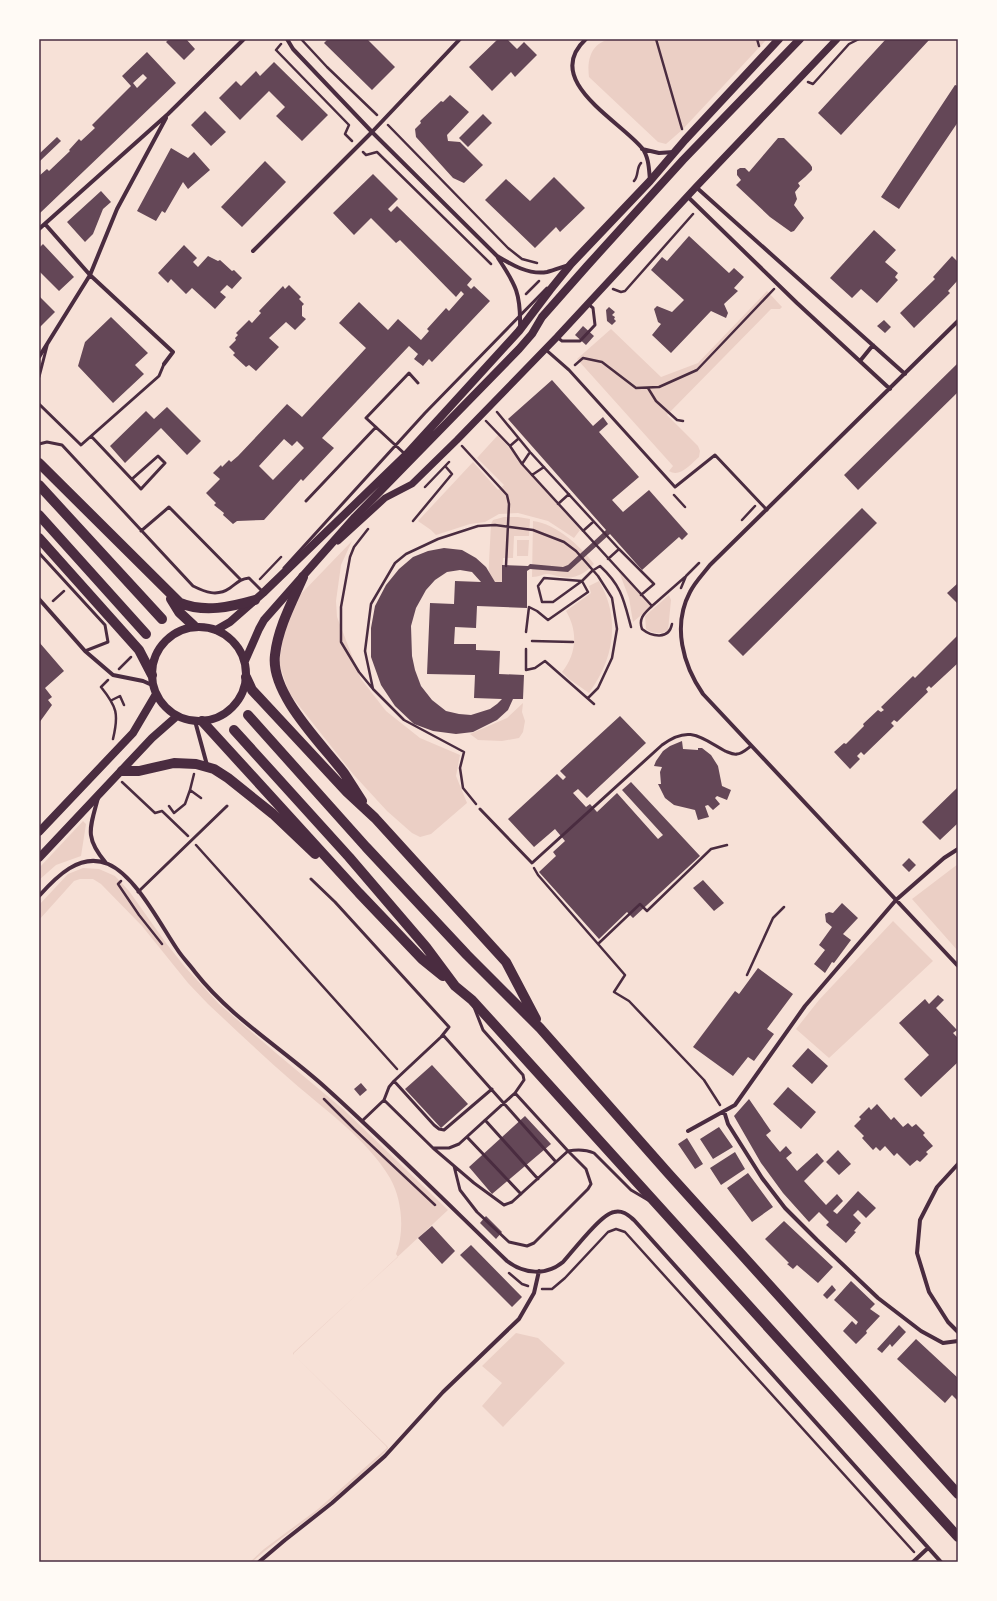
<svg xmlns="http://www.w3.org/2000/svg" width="997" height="1601" font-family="Barlow,sans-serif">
	<rect width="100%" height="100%" fill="#f7e1d7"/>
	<path fill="#ebcfc5" d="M623,39H767L682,130L666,144L658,142L589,77C587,62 590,45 607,40C612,39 618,41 623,39Z
		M767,291L782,307L780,309H771L667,415L698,446L700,451L699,457C691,464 680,478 669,471L673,466L577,359L611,329L661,377L698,363Z
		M498,435L580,530L574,538L548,521L518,513L499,514L485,522L470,524L436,535L431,530L418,521L473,462L498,490L504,485L477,458Z
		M504,517H518L530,519L529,536H514L513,558H503L502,582H488L491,524L493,520Z
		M533,521C557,524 580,546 594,564C585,573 576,579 563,577C557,577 553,574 547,574C542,574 540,577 532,577Z
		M517,540H529L528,556H517Z
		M352,541L341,565L336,601L337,617L361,679L386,711L420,738L460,755L456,776L467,803L431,834L420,837L412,833L387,811L353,774L289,693L279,663L284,631L299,596Z
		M618,569L652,606L633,622L629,598Z
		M599,581C621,619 614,659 589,693L569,679L562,672C577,654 578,631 566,611L591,593L589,586Z
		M669,595L671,600L668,631C661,634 652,634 646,629L645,616Z
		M523,703L522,712L525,721L523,732L519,738L502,741L478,740L470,734L507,718Z
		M83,821L86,824L81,856L56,865L39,880V868Z
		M958,864V951L912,899Z
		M83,868L99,869L115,876L129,891L166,943L185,967L219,1004L276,1053L344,1110L448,1210L294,1353V1355L387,1446L388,1448L387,1450C362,1474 335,1498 308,1519C289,1533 270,1546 252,1562H250L264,1549L318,1509L387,1448L386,1446L294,1355L293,1353L398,1257L396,1254C405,1231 402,1199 390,1178C367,1139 326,1111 293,1082C264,1057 236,1030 208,1004L188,983L142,926L101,884L93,879H80L74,881L39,920V905L68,874Z
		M893,921L933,961L829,1058L796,1029L819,1000Z
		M516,1333L538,1338L565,1363L503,1427L482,1406L502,1383L482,1366Z"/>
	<path fill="#644757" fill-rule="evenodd" d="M169,39H186L195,49L184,60L166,42Z
		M328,39H367L395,67L372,90L324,43Z
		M498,39H507L517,49L524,42L537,55L515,77L511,72L492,91L469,67Z
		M886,39H930L841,135L818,113Z
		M147,52L176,83L39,214V176L47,169L49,171L70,151L69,150L79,139L81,141L95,128L92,125L131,86L122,76ZM143,74L147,78L137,88L133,83Z
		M274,62L328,115L302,141L276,116L285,107L269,91L240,120L219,98L236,81L241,86L256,71L260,76Z
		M955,85L958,86V122L899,209L881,197Z
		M450,95L469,112L447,135L448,141L460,142L483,165L464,183L453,178L416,137L415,129L421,123L420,121L441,101L443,102Z
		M205,111L226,132L211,146L191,125Z
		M483,114L492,123L468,147L459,138Z
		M57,137L61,141L40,161L39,154Z
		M778,138H784L810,164L812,167V170L805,177L798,183L800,186L795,192L797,199L794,205L804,218L794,231L791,232L770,217L736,185L741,180L737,175V170L740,168H745L749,172Z
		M171,148L188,158L194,152L210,170L188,189L183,182L165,213L162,211L156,221L137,211Z
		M265,161L286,182L242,227L221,207Z
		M373,174L398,199L388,209L391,212L397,206L472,279L467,285L471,289L474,286L490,301L432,362L429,359L423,366L414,359L418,354L409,346L322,438L334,448L303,481L301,479L264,520L237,521L233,524L223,515L224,513L214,505L216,503L206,493L220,479L213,473L221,465L222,467L229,460L231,462L238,456L287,404L302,417L366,348L339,323L359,302L388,330L398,319L421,340L429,331L427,329L446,308L449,311L464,294L461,291L456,297L400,240L396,243L371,218L354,235L333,213ZM284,439L292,446L297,441L304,448L273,480L259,466Z
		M554,177L585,208L560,232L556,227L535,248L485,200L506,179L530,201Z
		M101,191L111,202L103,209L93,234L85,242L67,222Z
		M874,230L896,250L885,262L898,273L895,277L898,280L877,303L861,289L852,298L830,278Z
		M689,236L729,273L734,268L744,277L734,288L738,291L724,304L728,313L726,318L711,311L671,353L652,335L661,324L658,322L654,309L657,306L672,312L684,300L651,270L662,257L667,261Z
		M43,244L74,277L59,291L39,271V248Z
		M184,245L197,258L193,262L198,267L208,256L218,261L220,260L232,271L234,270L242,278L232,289L227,285L220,292L226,297L215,309L192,288L186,294L171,279L168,283L158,273Z
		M952,256L958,262V280L948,291L950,293L914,328L900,313L935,279L933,277Z
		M289,285L301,297L299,299L304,304L302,306V316L306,319L295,330L286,322L269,338L279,347L256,371L249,365L246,367L233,355L235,353L229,347L236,340L235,338L238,335L236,333L249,320L252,323L261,313L259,311L283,286L285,289Z
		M39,296L55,312L39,328Z
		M609,307L615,312L612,315L615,317L614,319L616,321L612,325L607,321L606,310Z
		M111,317L148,353L135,365L144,374L113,403L78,366L85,342Z
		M884,320L891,327L885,333L877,326Z
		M583,326L594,336L586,345L575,335Z
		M958,363V392L858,490L844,475Z
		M552,380L593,426L603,417L608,424L599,432L639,477L612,500L623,512L649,490L688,534L682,540L679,537L642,570L610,534L568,572L530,569L527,571V608L477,606L476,628L455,627L454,644H476V650L500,651L499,674L524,675L523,699H513L508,710L497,720L473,732L456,734L433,731L414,724L395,706L381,685L371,657V628L375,606L386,585L399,569L413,557L428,551L444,548L462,550L476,558L486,567L495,582H502V565L528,566L530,564L563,567L568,565L606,530L508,419ZM460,570L472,572L481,582L455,581L454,604L430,603L427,674L475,675L474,698L502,699L497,704L490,709L471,715L459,714L446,711L432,700L421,686L415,670L412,656L411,626L416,608L426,590L435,580L447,572Z
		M167,407L201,441L187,455L161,428L125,463L110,446L146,411L154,419Z
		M862,508L877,523L743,656L728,641Z
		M958,583V604L947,593Z
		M958,635V663L931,688L929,686L926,689L928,692L897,722L894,720L891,723L894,726L864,755L861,752L857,756L860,759L850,769L834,752L844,743L846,744L864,726L863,724L878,710L881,712L884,710L881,707L913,676L915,678Z
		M39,642L64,671L45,688L52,697L48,700L52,705L39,723Z
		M620,716L646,743L587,798L578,789L573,793L586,807L590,804L597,812L617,793L658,839L663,835L622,790L631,782L700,856L633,918L627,912L599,939L539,872L556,856L553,852L565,841L555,829L534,847L508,819L557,774L563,780L566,777L560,771Z
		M682,741L683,749L698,750V748H702L711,755L718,766L722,786L731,790L727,800L717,796L715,798L720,804L713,810L708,805L705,806L709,817L698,820L695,810L674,805L665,798L658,784H661L660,772L662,767L654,766L656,761L663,751L670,746Z
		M958,787V823L940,840L922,822Z
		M909,858L916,865L909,872L902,865Z
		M703,880L724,903L714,911L693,888Z
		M842,903L858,918L843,934L851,940L834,963L832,962L825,973L814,964L825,950L819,945L832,927L826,922L825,914L829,912L833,913Z
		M758,968L793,994L767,1029L774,1034L754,1061L748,1057L733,1076L693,1047L735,991L739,994Z
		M938,995L944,1000L936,1008L957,1030L953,1033L958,1038V1062L921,1097L904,1079L929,1055L899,1023L925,999L929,1004Z
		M808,1048L828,1066L812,1084L792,1066Z
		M432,1065L468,1104L441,1128L405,1089Z
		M361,1083L367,1090L360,1096L354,1089Z
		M788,1087L816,1112L801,1129L773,1104Z
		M749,1099L771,1131L766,1135L780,1152L786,1146L792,1153L786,1158L797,1171L817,1153L824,1161L804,1181L826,1205L837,1194L843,1201L833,1211L837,1214L858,1191L876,1208L866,1218L858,1210L853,1215L861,1223L854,1231L856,1232L846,1243L826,1225L829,1222L819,1212L809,1222L783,1193L761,1163L734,1116Z
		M877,1104L891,1120L894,1117L903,1127L908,1123L912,1127L916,1124L925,1133L923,1135L933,1146L926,1152L928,1154L920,1162L917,1160L910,1166L897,1153L894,1156L885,1146L880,1151L876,1147L873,1150L862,1138L864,1136L854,1126L861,1119L859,1117L869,1107L871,1110Z
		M525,1116L551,1144L492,1194L469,1167Z
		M719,1127L733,1147L713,1159L700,1139Z
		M687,1138L703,1164L695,1169L678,1144Z
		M838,1150L851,1164L839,1175L826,1162Z
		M735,1152L745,1169L721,1185L710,1168Z
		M748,1173L773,1207L752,1222L727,1188Z
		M486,1216L502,1232L496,1239L480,1223Z
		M784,1221L833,1267L818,1283L797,1265L793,1269L787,1264L789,1263L765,1239Z
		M432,1226L455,1251L442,1264L418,1238Z
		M471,1245L522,1297L512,1307L460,1255Z
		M851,1281L875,1304L870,1309L880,1316L866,1331L867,1333L856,1344L843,1331L852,1321L856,1325L858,1322L834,1300Z
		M832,1285L836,1290L827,1299L823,1295Z
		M899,1325L906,1332L892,1347L890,1344L882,1353L877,1349Z
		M916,1339L958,1378V1401L952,1395L945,1403L897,1359Z"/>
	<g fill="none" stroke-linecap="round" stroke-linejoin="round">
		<path stroke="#4a2c40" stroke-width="2.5" d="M301,39L327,67L377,115
			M656,39L682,129
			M757,39L759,46
			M281,44L276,50L349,125L345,134L352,141
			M808,82L813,84L849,44L859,39
			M388,125L508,248L522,259L537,263
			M363,152L366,155L377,152L491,264
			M634,181C639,176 636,168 641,163
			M613,289L621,292L625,291L693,214
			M526,294L539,281
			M575,365L583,358L602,362L636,388L659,387L697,370L774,289
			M648,388L656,401L677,420L683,421
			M497,412L530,452L619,549L654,584L641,595
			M486,421L510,446L522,464L652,606C645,613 638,618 642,629C652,637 669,640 672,624
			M462,446L507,495L509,504L506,566
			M510,446L518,439
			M522,464L530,452
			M532,475L544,467
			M425,487L449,462
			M674,495L685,507
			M558,504L569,494
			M742,520L755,506
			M413,521L452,474L446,467
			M368,529L354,547L350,557L341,607V642L359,672L373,689L404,720L464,752L460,768L463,788L476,804
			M583,531L593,522
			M608,559L619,549
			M260,579L281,557
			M681,588L686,576L699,563
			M53,601L64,591
			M652,606L685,577
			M526,632L529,607L537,611L548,620L588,592L582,581L553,602H542L538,586L544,578L582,581L592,571L600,566C622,586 624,601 631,627
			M532,641L573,642
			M526,649V670L535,668L545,661L594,704
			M119,669L131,657
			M108,680L101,687C117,707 119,714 113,739
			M373,689L365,651L371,604L395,563L406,554L438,539L478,526L495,525L533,530L564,542L576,551L598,576L612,598L617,629L612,658L598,688L588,698
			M112,700L120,696L124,705
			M194,774L190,790L201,798
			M122,782L155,813L162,811L188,836
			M169,806L174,813L185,804L190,790
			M196,845L397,1069
			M534,868L538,875L625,975L614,992L629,1001L704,1080L720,1105
			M121,881L118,884L139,915L162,944
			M599,943L640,904L647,911L711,849L727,845
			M747,975L773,918L784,907
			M324,1099L354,1129L435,1205
			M509,1273L522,1284L528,1286
			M542,1289H552L565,1278L608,1232L616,1229L625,1232L914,1552"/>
		<path stroke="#4a2c40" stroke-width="3" d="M557,337L562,341H580L595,325L593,308L588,304
			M545,349L569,370L675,487L715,455L767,510
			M39,377L47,346
			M39,404L81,445L159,376L164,364
			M91,436L141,489L165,463L158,456L132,479
			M39,444L47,442L62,445L193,586C205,592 217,597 230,588C237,583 240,579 249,578L262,591
			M406,455L366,418L409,373L418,383
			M306,501L376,427
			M141,531L169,507L240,579
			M39,553L105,625L108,642L85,651
			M284,568L425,413L547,288
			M480,809L532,863L662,745C689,725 700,737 725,751C728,752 733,755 737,754C742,754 747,749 751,746
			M311,879L335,902L449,1027L441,1037L394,1081L389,1087L384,1100L362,1121
			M138,892L227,806
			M443,1035L556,1162
			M394,1081L434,1125L439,1129L444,1130L492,1089
			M515,1093L568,1151C578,1149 585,1149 594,1153L631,1190L648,1200
			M384,1100L433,1148L474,1183L504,1205L512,1202L568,1151L586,1169L591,1184L588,1189L534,1243L527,1246L509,1242L477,1212L460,1190L454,1166
			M485,1120L538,1179
			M467,1137L521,1194
			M433,1148H449L459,1144L515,1093L524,1080L523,1075L483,1030L474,1007"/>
		<path stroke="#4a2c40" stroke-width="4" d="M287,39L293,49L372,132L497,256C512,265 529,275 547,272C555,270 562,267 569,265
			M586,39C541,80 619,120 642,148C649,157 649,170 650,180
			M642,149L659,153L674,152
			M696,187L905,374
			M687,196L797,303L890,389
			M45,224L90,275L173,352L164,364
			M39,229L168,114L244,39
			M253,251L372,132L460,39
			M498,258C516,285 521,294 520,328
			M958,321L710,565C703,574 695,582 690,592C672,626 683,665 703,694L958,966
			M39,357L90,275L117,209L166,118
			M860,361L873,345
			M39,599L85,651L113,675L143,681L152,685
			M195,721L207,765
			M98,798C90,828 84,837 106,863
			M39,896C56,877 80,852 108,864C136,876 160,924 177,949C182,957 189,964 195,972C231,1018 283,1049 326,1088C388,1144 447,1203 507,1261C524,1274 546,1276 563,1262C573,1251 601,1214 614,1212C623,1210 628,1215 634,1220L941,1562
			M724,1111L728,1124L762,1178L785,1208L817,1240L878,1298L921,1331L943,1343L958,1341
			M688,1131L735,1105L805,1006L896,900L944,858L958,849
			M958,1164L937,1187L920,1220L917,1253L929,1292L948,1322L958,1332
			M259,1562L285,1540L332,1503L385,1456L443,1392L519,1319L534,1293L539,1271
			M913,1562L928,1548"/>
		<path stroke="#4a2c40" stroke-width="7" d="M338,541L385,498L412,484L457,440L557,337L696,187L837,39"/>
		<path stroke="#4a2c40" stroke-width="8" d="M152 674a47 47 0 1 1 94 0a47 47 0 1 1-94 0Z
			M216,630L230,622L263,593L406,455L519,331L550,290L571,264L650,181L685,140L779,39
			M245,661L259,629L264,620L355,517L519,349L532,334L542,317L587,266L683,160L800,39
			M39,832L133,733L156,694
			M39,858L152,738L177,716"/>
		<path stroke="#4a2c40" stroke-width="10" d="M39,463L180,603C205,613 230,607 255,600
			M39,485L162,619
			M39,515L146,634
			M39,538L139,650L152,675
			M303,577C292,602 278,628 275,655C270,694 322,744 344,773C350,782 356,792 362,801
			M171,599L179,612L194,626
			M246,677L252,690L347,792L375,818L506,962L536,1019
			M248,715L366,847L467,955L540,1028L668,1173L958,1494
			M202,721L359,893L422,959L443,976
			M234,730L349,857L426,947L455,986L472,1000L958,1537
			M122,771H139L174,763L196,764L214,769L228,778L273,814L315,854"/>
	</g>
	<rect width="997" height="1601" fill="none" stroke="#fffaf5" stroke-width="80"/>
	<rect x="40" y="40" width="917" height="1521" fill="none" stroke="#4a2c40" stroke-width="1.5"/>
</svg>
